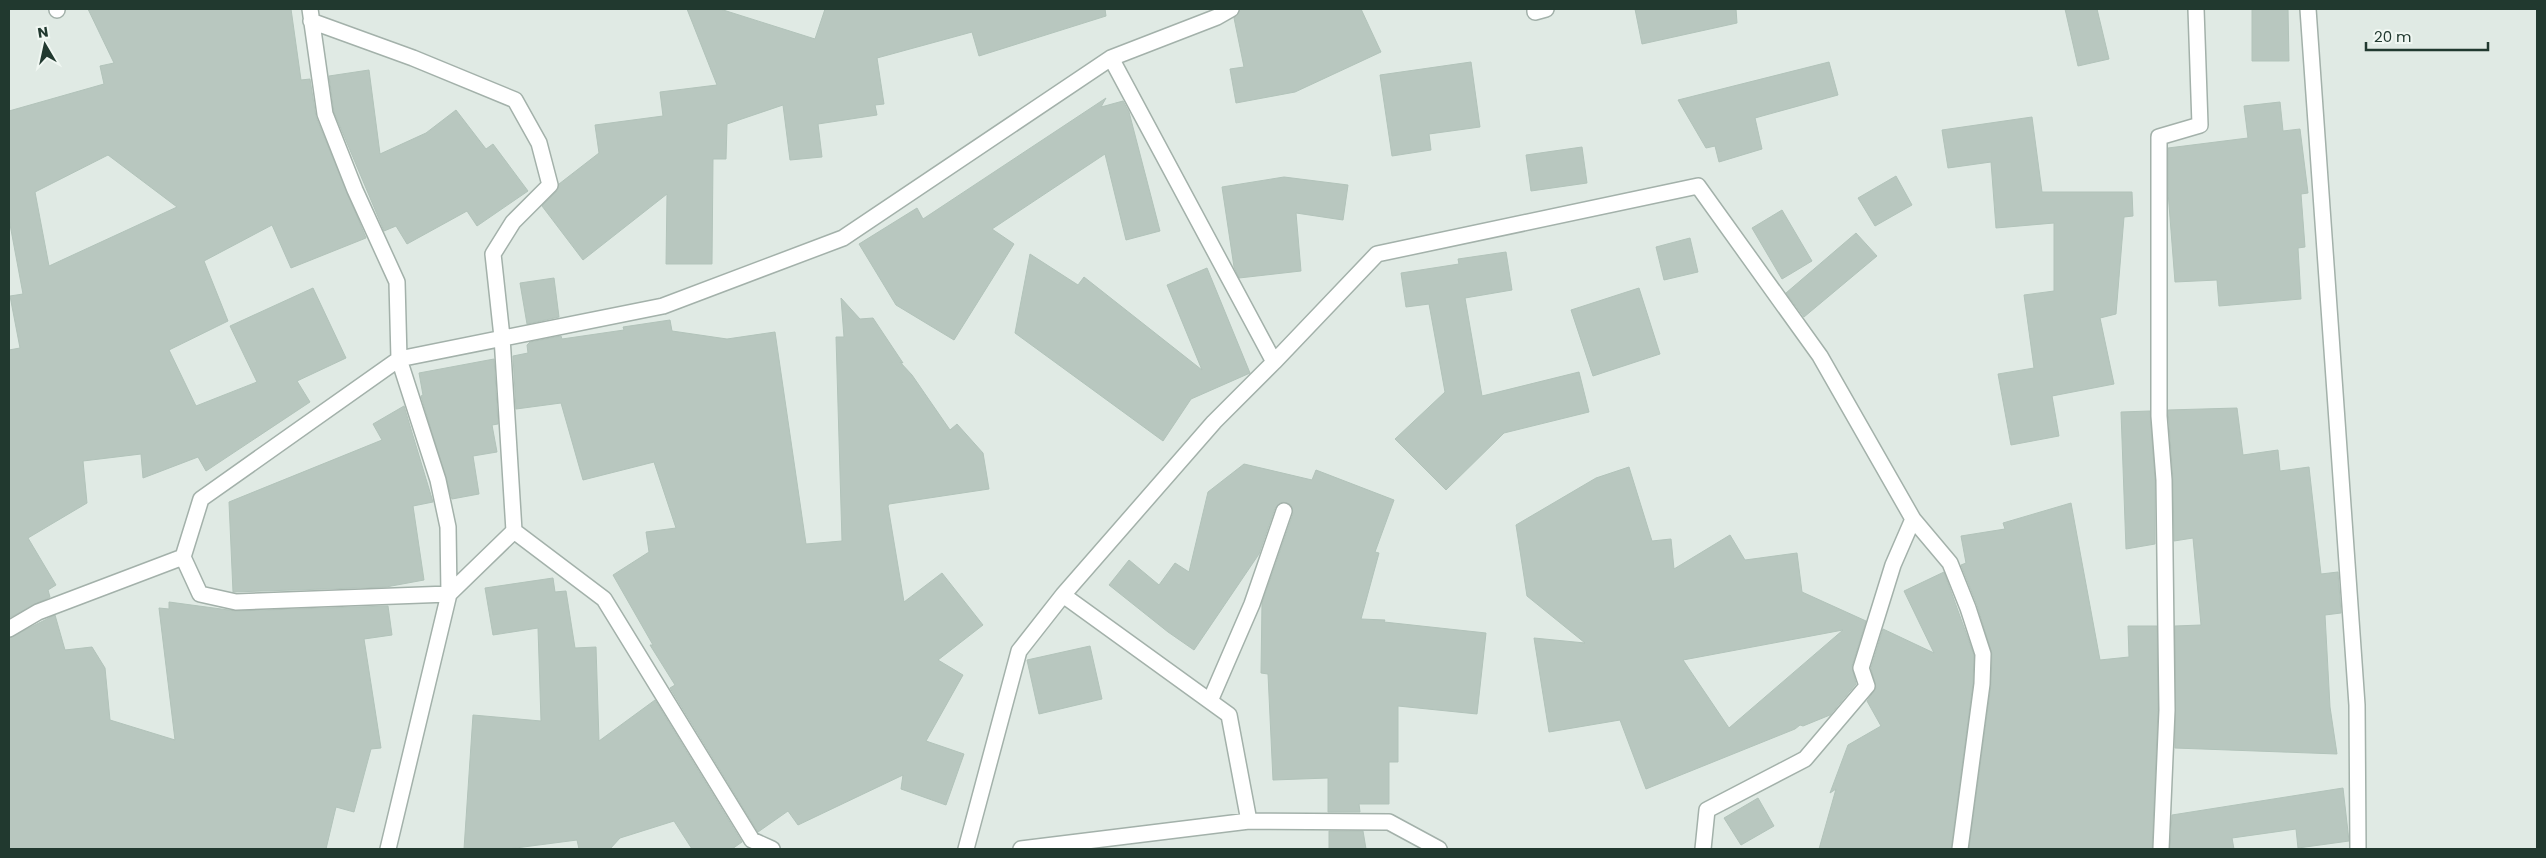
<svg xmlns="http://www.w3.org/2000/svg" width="2546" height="858" font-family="Poppins,sans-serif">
	<rect width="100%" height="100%" fill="#e0eae4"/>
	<path fill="#b8c7bf" stroke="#b2c3ba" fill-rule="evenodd" d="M88,9H291L301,80L310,79L316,117L366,238L291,268L272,225L204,261L228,321L169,350L196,406L257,382L230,326L313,288L346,358L297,381L310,402L206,471L198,457L143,478L141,454L83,461L87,503L28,538L56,585L48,590L50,597L9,618V350L20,348L10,296L23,294L9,219V111L104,84L100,66L114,63ZM108,155L177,207L49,266L35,192Z
		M687,9H720L815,39L825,9H1105L1106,16L979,56L972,32L877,58L884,104L875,105L877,115L818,124L822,157L790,160L783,105L727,124L726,159H713L712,264H666L667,194L583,260L542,206L557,191L559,184L599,153L595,125L663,116L660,92L717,85Z
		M1240,9H1361L1381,52L1295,92L1236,103L1230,69L1244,67L1234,18Z
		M1635,9H1736L1737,23L1642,44Z
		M2065,9H2097L2109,59L2078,66Z
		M2252,9H2288L2289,61H2252Z
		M1471,62L1480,127L1429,134L1431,150L1392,156L1380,75Z
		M1829,62L1838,95L1755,118L1762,149L1719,162L1715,146L1706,148L1678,100Z
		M369,70L380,154L426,133L456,110L486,149L493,144L528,191L477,226L467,211L407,244L396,226L384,231L334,112L329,76Z
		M1106,98L1101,107L1123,101L1129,112L1160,231L1126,240L1105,154L992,229L1014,244L954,340L896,305L859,244L917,208L923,219Z
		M2280,102L2283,131L2300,129L2308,193L2301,194L2305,247L2298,248L2301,299L2219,306L2217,280L2175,282L2168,192V148L2248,138L2244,106Z
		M2032,117L2042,192H2132L2133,216L2124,217L2116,314L2100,318L2114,384L2052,396L2059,436L2011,445L1998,374L2034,368L2024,295L2054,291V223L1996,228L1991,162L1948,168L1942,130Z
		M1582,147L1587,183L1531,191L1526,155Z
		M1896,176L1912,205L1875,226L1858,198Z
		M1284,177L1348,185L1343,220L1296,213L1301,271L1239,278L1234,267L1222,187Z
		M1782,210L1812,261L1782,279L1752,228Z
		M1856,233L1877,256L1804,317L1786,293Z
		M1690,238L1698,272L1664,280L1656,247Z
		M1506,252L1512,290L1465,298L1482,396L1579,372L1589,412L1504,433L1446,490L1395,439L1445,392L1429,304L1406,307L1401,273L1459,264L1458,259Z
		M1030,254L1078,285L1084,277L1202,370L1167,285L1207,268L1250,373L1191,399L1163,441L1015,333Z
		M554,278L559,317L527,324L520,283Z
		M1639,288L1660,354L1593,376L1571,310Z
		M841,298L860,319L873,318L903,363L900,362L912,375L950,430L957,424L983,453L989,489L889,504L888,506L904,602L942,573L983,625L938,660L963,675L926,741L964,754L946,805L901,789L903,775L798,825L788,811L758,832L670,688L675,685L650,645H653L613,575L649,552L646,532L676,528L654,462L583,480L561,403L516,409L513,356L528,353L527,345L530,342L561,336L562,339L624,330L623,327L670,320L672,331L727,339L775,332L806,544L842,541L836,337H844Z
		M494,359L498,424L492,425L497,452L473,456L479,494L452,499L421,396L423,395L419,373Z
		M404,406L433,502L413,506L424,580L386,587L233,592L229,502L382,440L373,424Z
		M2237,408L2243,455L2278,450L2280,471L2309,467L2321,574L2338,572L2341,613L2325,615L2330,707L2337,754L2175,748V626L2201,625L2193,538L2174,541L2173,480L2168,410Z
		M2150,411L2155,480V544L2126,549L2121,412Z
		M1244,464L1312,480L1316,470L1394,500L1375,552L1379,553L1361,619L1385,620L1384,622L1486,633L1477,714L1398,706V762H1389V804H1359L1360,812H1328V778L1273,780L1268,674L1261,673L1262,603L1293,514L1291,505L1283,502L1275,508L1259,554L1194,650L1168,632L1109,585L1129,560L1159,585L1175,563L1189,572L1208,492Z
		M1629,467L1652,541L1671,539L1674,569L1730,535L1745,560L1797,553L1802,592L1866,621L1852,666L1856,684L1830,715L1803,726L1800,725L1795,729L1646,789L1620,720L1549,732L1534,638L1585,643L1527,596L1516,525L1596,478ZM1843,630L1729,728L1683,660Z
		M2071,503L2100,660L2129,657L2128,626H2157L2158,710L2152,849H1969L1991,685L1992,654L1977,605L1961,565L1966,563L1961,536L2005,529L2003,523Z
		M1944,572L1974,655L1973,683L1951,849H1819L1836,789L1830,793L1848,745L1881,726L1867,701L1876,688L1871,668L1883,629L1934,653L1904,591Z
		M553,578L555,592L566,591L575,648L596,647L599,741L655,700L742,842L732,849H692L674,821L620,838L610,849H579L577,840L508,849H464L473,715L541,721L538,628L493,635L485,588Z
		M169,602L236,611L388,606L392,635L364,639L381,748L371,749L354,812L336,807L326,849H9V638L55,615L65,650L92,647L105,668L110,720L175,740L159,608L169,609Z
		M1090,646L1102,699L1039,714L1027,660Z
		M2343,788L2349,841L2298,848L2296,829L2232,838L2234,849H2170L2172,815Z
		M1758,798L1774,826L1741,845L1724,818Z
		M1329,831H1363L1366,849H1329Z"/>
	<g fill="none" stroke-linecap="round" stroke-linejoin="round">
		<g stroke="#a3b1aa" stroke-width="18">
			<path id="minor" d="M57,9V10
				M310,9L325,114L355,190L397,282L399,359L438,480L448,527L449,594L388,849
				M1535,9V12L1546,9
				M2308,9L2357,705L2358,849
				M311,21L413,58L515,100L539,143L550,185L513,222L493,254L502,337L514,531L449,594L236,602L200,594L183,557L201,499L399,359L663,306L843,238L1111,58L1217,17L1231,9
				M1111,58L1274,362
				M514,531L604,599L752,840L772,849
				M1063,595L1229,715L1249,821
				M9,629L38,612L183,557
				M1210,701L1252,604L1284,511
				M966,849L1019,651L1063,595L1214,422L1274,362L1377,254L1698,186L1820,356L1913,519L1950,563L1968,608L1983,654L1982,684L1960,849
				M1021,849L1249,821L1389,822L1439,849
				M1703,849L1707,810L1805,759L1867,686L1861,668L1893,565L1913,519
				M2161,849L2167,710L2164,480L2159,416V137L2200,125L2196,9"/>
		</g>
		<use href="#minor" stroke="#fff" stroke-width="15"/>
	</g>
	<rect width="2546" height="858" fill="none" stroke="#21392f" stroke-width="20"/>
	<g transform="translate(45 45) rotate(351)" stroke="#f0f7f2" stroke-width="4" paint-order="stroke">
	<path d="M0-4L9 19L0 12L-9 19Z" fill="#21392f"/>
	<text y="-8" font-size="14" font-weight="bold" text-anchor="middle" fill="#21392f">N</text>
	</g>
	<path d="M2366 42v8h122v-8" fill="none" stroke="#21392f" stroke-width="2.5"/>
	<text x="2374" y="42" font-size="15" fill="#21392f" stroke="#f0f7f2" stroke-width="4" paint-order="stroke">20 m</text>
</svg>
